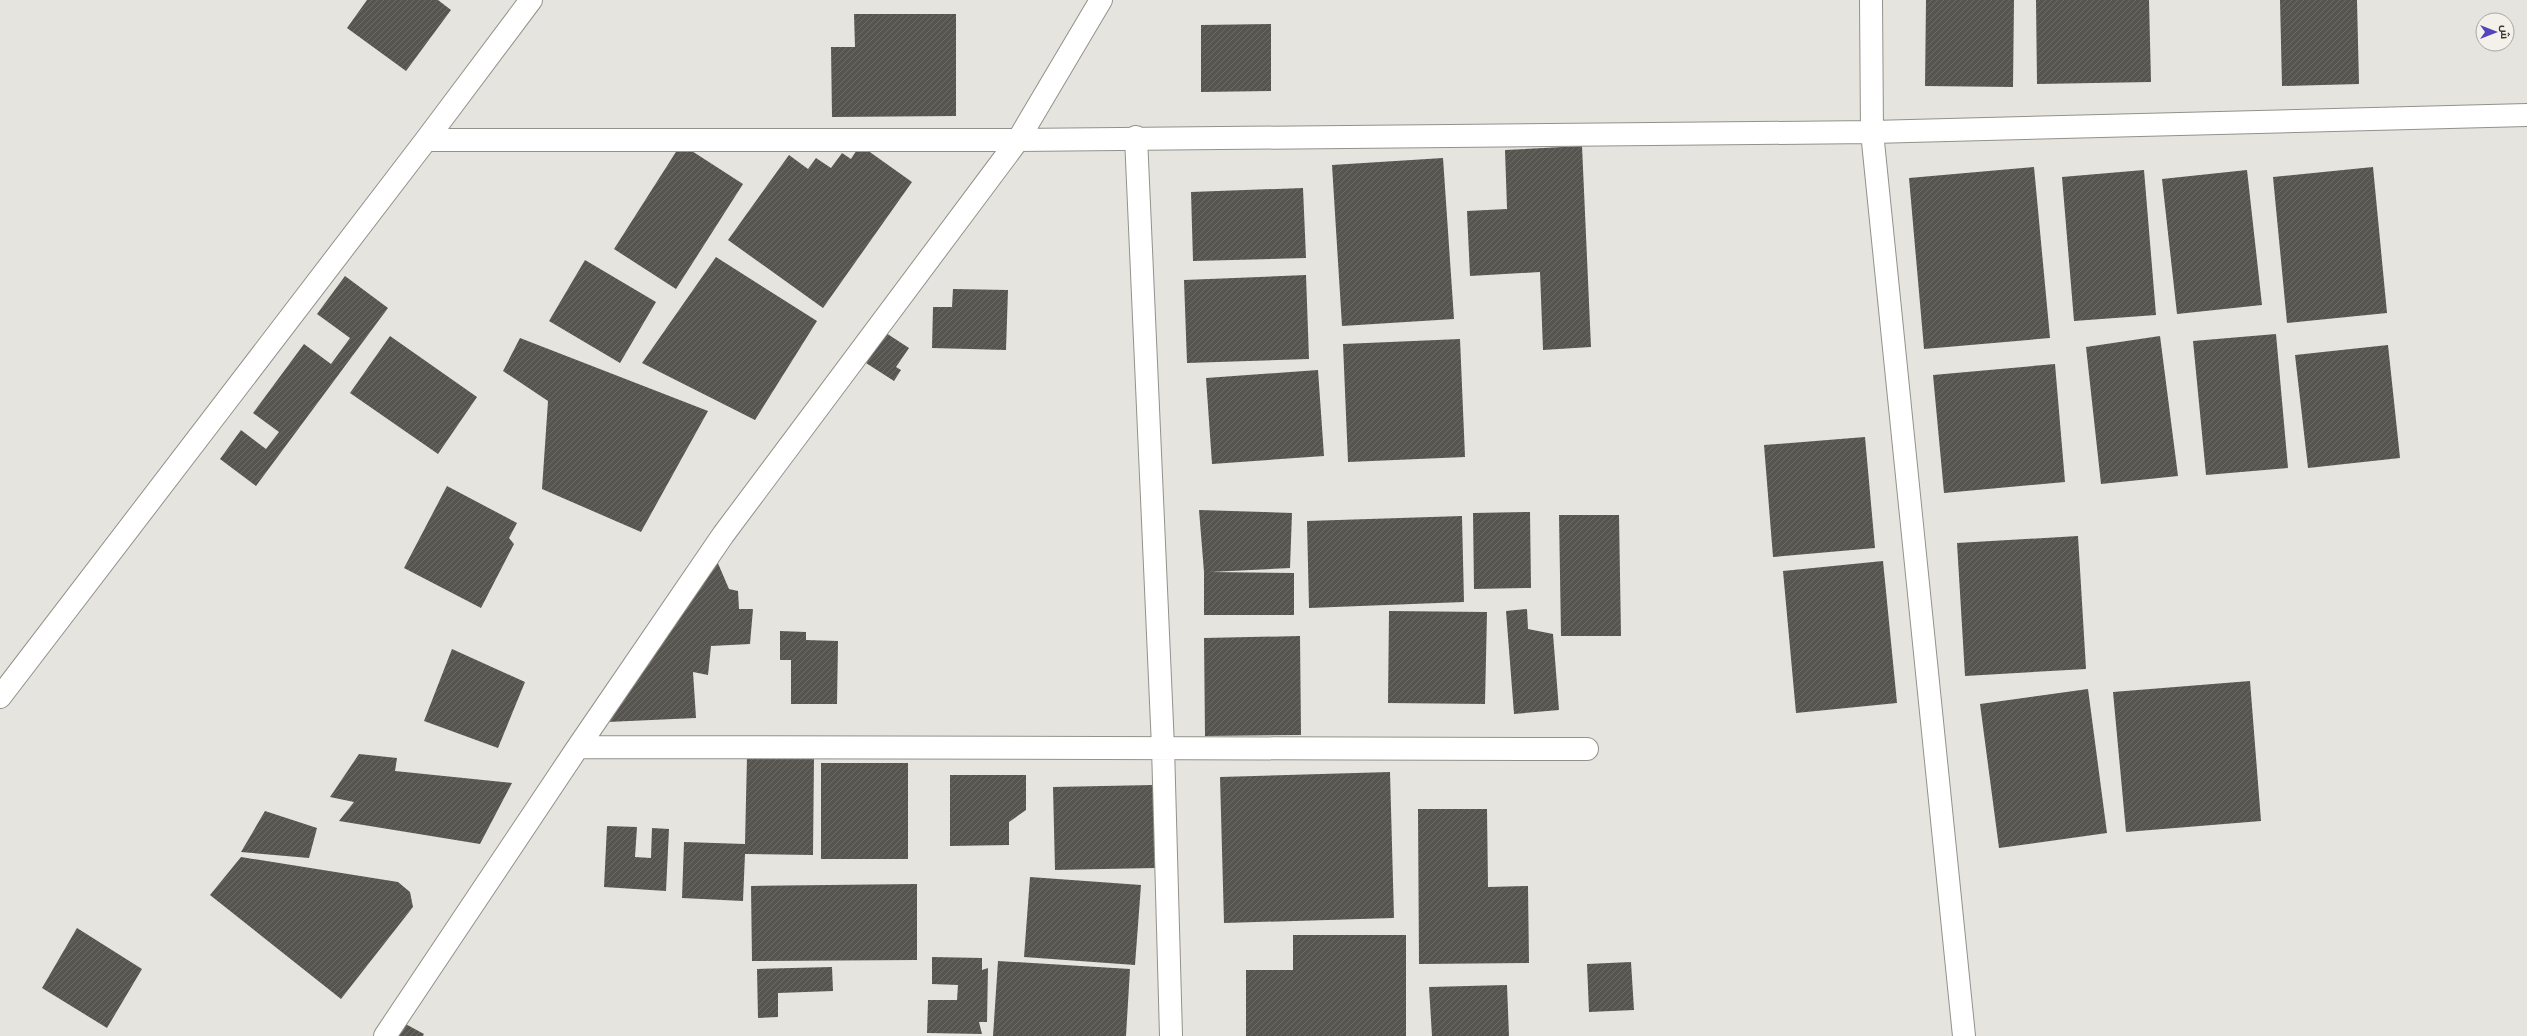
<svg xmlns="http://www.w3.org/2000/svg" width="2527" height="1036" font-family="'Times New Roman',Cairo,serif">
	<defs>
		<pattern id="building-hatch" width="6" height="6" patternUnits="userSpaceOnUse"><rect width="6" height="6" fill="#575550"/><path d="M-1 1l2-2M0 6l6-6M5 7l2-2" fill="none" stroke="#6d6b67"/></pattern>
	</defs>
	<rect width="100%" height="100%" fill="#e6e4de"/>
	<path fill="url(#building-hatch)" d="M367,0H438L451,10L406,71L347,28Z
		M1926,0H2014L2013,87L1925,86Z
		M2036,0H2149L2151,82L2037,84Z
		M2280,0H2357L2359,84L2282,86Z
		M854,14H956V116L832,117L831,47H855Z
		M1271,24V91L1201,92V25Z
		M681,144L743,184L676,289L614,249Z
		M860,145L912,182L823,308L728,240L789,155L808,169L816,158L831,168L842,153L851,159Z
		M1582,146L1591,347L1543,350L1540,272L1470,276L1467,211L1507,209L1505,150Z
		M1443,158L1454,319L1342,326L1332,165Z
		M2034,167L2050,338L1924,349L1909,178Z
		M2373,167L2387,313L2287,323L2273,177Z
		M2144,170L2156,315L2074,321L2062,177Z
		M2247,170L2262,305L2177,314L2162,179Z
		M1303,188L1306,258L1193,261L1191,192Z
		M716,257L817,321L755,420L642,363Z
		M585,260L656,302L620,363L549,321Z
		M1306,275L1309,359L1187,363L1184,280Z
		M345,276L388,308L256,486L220,459L241,430L266,449L279,432L253,413L304,344L331,364L350,338L317,314Z
		M953,289L1008,290L1006,350L932,348L933,307H952Z
		M886,333L909,348L896,367L901,370L894,381L866,363Z
		M2276,334L2288,468L2206,475L2193,341Z
		M390,336L477,397L438,454L350,393Z
		M2160,336L2178,476L2101,484L2086,347Z
		M520,338L708,411L641,532L542,489L548,401L503,371Z
		M1460,339L1465,457L1348,462L1343,344Z
		M2388,345L2400,458L2308,468L2295,355Z
		M2055,364L2065,482L1944,493L1933,375Z
		M1318,370L1324,456L1212,464L1206,378Z
		M1865,437L1875,548L1773,557L1764,445Z
		M447,486L517,523L509,538L514,544L481,608L404,568Z
		M1199,510L1292,513L1290,568L1210,572L1294,573V615H1204V572Z
		M1530,512L1531,588L1474,589L1473,513Z
		M1559,515H1619L1621,636H1561Z
		M1462,516L1464,602L1309,608L1307,521Z
		M2078,536L2086,669L1965,676L1957,543Z
		M717,561L729,589L738,591L739,609H753L750,644L711,646L708,675L693,672L696,718L607,722Z
		M1883,561L1897,703L1796,713L1783,571Z
		M1527,609L1528,629L1553,634L1559,710L1514,714L1506,611Z
		M1389,611L1487,612L1485,704L1388,703Z
		M780,631L806,632V640L838,641L837,704H791V660H780Z
		M1300,636L1301,735L1205,736L1204,638Z
		M452,649L525,682L498,748L424,721Z
		M2250,681L2261,821L2126,832L2113,692Z
		M2088,689L2107,833L1999,848L1980,704Z
		M359,754L397,758L395,771L512,783L480,844L339,821L354,802L330,797Z
		M747,756L814,757L813,855L745,854L743,901L682,898L684,842L745,844Z
		M821,763H908V859H821Z
		M1390,772L1394,918L1224,923L1220,777Z
		M950,775H1026V810L1009,822V845L950,846Z
		M1153,785L1155,868L1055,870L1053,787Z
		M1418,809H1487L1488,887L1528,886L1529,963L1419,964Z
		M265,811L317,828L309,858L241,852Z
		M607,826L637,827L635,857L651,858L652,828L669,829L666,891L604,887Z
		M241,857L398,882L410,892L413,907L341,999L210,895Z
		M1030,877L1141,885L1135,965L1024,957Z
		M917,884V960L752,961L751,886Z
		M77,928L142,969L107,1028L42,988Z
		M1293,935H1406V1036H1246V970H1293Z
		M932,957L982,958V970L988,968L987,1022H979L982,1034L927,1033L928,1000H957L958,985L932,984Z
		M998,961L1130,969L1126,1036H993Z
		M1631,962L1634,1010L1589,1012L1587,964Z
		M832,967L833,991L778,993V1017L758,1018L757,969Z
		M1507,985L1509,1036H1432L1429,987Z
		M400,1021L424,1034L423,1036H392Z"/>
	<g fill="none" stroke-linecap="round" stroke-linejoin="round">
		<g stroke="#93918b" stroke-width="24">
			<path id="minor" d="M1871,0L1872,132L1964,1036
				M1136,137L1163,747L1171,1036
				M426,140H1018L1872,132L2527,115
				M0,697L426,140L531,0
				M578,747L1587,749
				M385,1036L578,747L723,535L1018,140L1101,0"/>
		</g>
		<use href="#minor" stroke="#fff" stroke-width="22"/>
	</g>
	<g transform="translate(2495 32) rotate(90)"><circle r="19" fill="#f4f1eb" stroke="#a9a7a2"/>
	<path d="M0-3L7 15L0 10L-7 15Z" fill="#5344bc"/>
	<text y="-6" font-size="11" font-weight="bold" text-anchor="middle" fill="#383735">ش</text>
	</g>
</svg>
